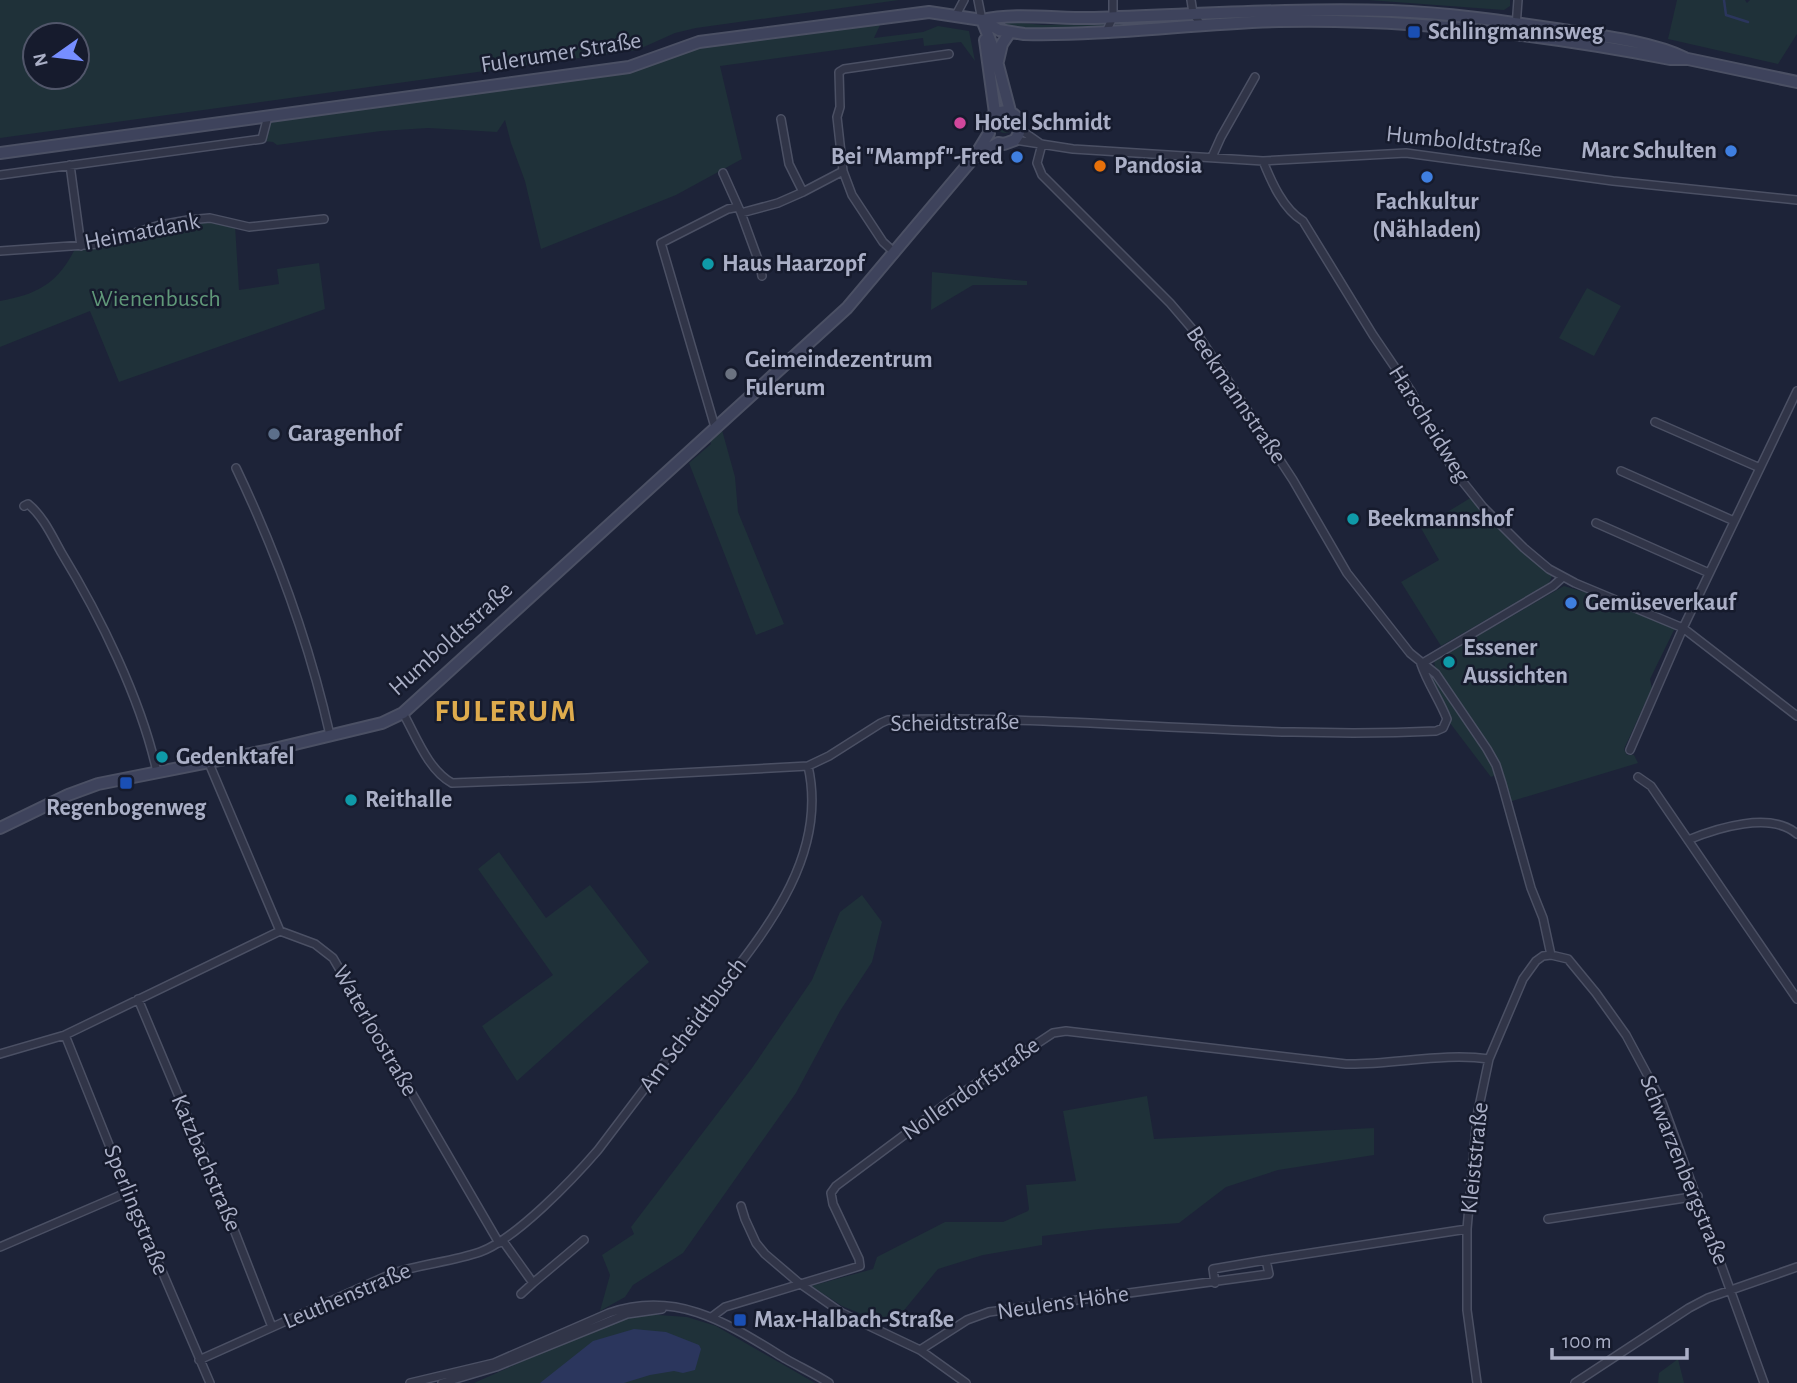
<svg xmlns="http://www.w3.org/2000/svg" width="1797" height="1383" font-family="'Alegreya Sans',sans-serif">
	<rect width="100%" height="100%" fill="#1d2338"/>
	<path fill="#1f3139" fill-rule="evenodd" d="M0,0H899L696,28L675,33L637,50L0,138ZM77,35V77H35V35Z
		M1368,0H1510V6L1504,10Z
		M1677,0H1745L1747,3L1750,0H1797V34L1778,64L1668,39Z
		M1189,16L1194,22L1114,28L1117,22Z
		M1002,21L1043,25L1106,23L1104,27L1099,29L1048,32L1002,27Z
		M881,23L874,38L923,32L938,26L969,31L975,61L961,42L924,46L923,38L720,66L742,159L676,195L541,249L525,181L511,143L505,120L497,132L428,128L381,131L277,145L273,142L263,141L269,120L628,73L701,47Z
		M997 125a8 8 0 1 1 16 0a8 8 0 1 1-16 0Z
		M210,221L235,225L239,290L279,284L277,269L319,263L325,309L119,382L90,311L0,347V301C38,294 57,284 75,249L118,243L175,225Z
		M932,272L1027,281V285H973L931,310Z
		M1587,288L1621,306L1594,356L1559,338Z
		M722,430L735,477L738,512L784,624L756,635L689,463L711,444L710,440Z
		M1472,497L1527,557L1533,559L1552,576L1549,583L1441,646L1401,582L1439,560L1421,528Z
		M1564,586L1621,603L1675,628L1650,679L1652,688L1624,749L1627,755H1634L1638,763L1509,802L1503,782L1436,673L1434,661Z
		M1432,678L1437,680L1486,749L1498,774L1491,777L1447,719L1430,679Z
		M499,852L546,918L590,885L649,962L517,1081L482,1026L553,975L478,869Z
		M862,895L882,922L872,962L840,1011L796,1093L683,1253L633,1285L625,1297L600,1311L610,1275L602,1255L634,1234L631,1227L752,1068L812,980L840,912Z
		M1147,1096L1154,1139L1374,1128V1155L1278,1170L1226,1187L1179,1223L1099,1229L1042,1236V1245L983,1255L938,1269L891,1326L842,1306L811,1286L873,1269L877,1257L945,1222H1003L1028,1211L1029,1209L1026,1185L1076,1181L1063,1111Z
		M631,1313L687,1317L716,1326L815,1383H474Z
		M1678,1359L1684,1383H1658L1659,1373Z"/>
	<path fill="#2b365d" d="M634,1329L666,1332L699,1345L701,1349L695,1370L683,1373L674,1371L650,1375L624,1383H540L593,1341Z"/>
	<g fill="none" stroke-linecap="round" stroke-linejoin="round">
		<path stroke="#2b365d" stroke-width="2.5" d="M1724,0L1726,15L1748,22"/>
		<g stroke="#4b5064" stroke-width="10">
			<path id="street" d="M978,0L982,20
				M1191,0L1193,13L1201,25
				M956,15L964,0
				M1516,27L1518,0
				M1106,32L1113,17V0
				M781,119L789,164L803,192L843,171
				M1021,130L1041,144
				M1015,140L1073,149L1263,161L1406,153L1613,181L1797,200
				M1042,144L1037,163L1042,175L1170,303L1200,338L1293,480L1347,573L1410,653L1436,674L1487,749L1496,765L1502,784L1531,888L1543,918L1551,955
				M1212,157L1221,137L1255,77
				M1263,161C1271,181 1283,209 1303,221L1373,335L1411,391L1440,448L1455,472L1483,507L1524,548L1549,569L1575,583L1683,628L1797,716
				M70,165L81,246
				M723,173L741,213L760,265L762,276
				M0,175L262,139L268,116
				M741,213L778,203L803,192
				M0,251L99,244L160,225L188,220L210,218L249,227L324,219
				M895,253L883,242L852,195L843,171L837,117L840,107L839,72L844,69L949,54
				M1655,422L1760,468
				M715,427L661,243L728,209L738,207
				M236,468C277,554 309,642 330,735
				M1621,471L1734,521
				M24,506L28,504C43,516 52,536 61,552C100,616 141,699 157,772
				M1596,523L1709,573
				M1421,664L1553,586L1563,577
				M403,713C416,736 428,770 452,783L587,778L808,766L829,756L881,723L888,720C1071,714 1253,740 1436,731L1443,728L1447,719C1439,699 1428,684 1421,664
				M1630,750L1683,628L1797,391
				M208,761L280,931
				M1638,777L1651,786L1797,999
				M1688,840C1717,828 1771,811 1797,834
				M280,931L315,944L333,958L499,1243
				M138,999L222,1199L272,1327
				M65,1035L128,1192L210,1383
				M0,1054L65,1035L280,931
				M741,1206L745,1219L756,1243L765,1254L799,1283L842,1313L920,1350L966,1383
				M1548,1219L1698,1196
				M503,1241L533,1283L584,1240
				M0,1247L128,1192
				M1215,1283L1213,1269L1266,1260
				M521,1294L533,1283
				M713,1316L725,1307L860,1266L859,1259L833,1204L831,1193L836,1186L947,1103L1053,1033L1066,1031L1346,1064C1393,1065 1444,1052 1489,1059
				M920,1350L967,1320L989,1312L1269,1274L1266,1260L1467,1229
				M199,1360L391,1274C420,1264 451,1262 480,1252C516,1239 573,1179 598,1150C633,1104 668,1058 702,1013C756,942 830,862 808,766
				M410,1383L494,1363L609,1313C678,1289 730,1325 786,1359C800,1367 815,1374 829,1383
				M442,1383L496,1367L627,1314L662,1309
				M1477,1383L1467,1310V1229L1477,1116L1489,1059L1523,979L1536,961L1543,956L1551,955L1568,959L1596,993L1626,1035L1662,1102L1764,1383
				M1575,1383L1689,1308L1708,1298L1797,1267"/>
		</g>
		<g stroke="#4b5064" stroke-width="14">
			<path id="secondary" d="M982,20C1013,12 1061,19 1094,18C1193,15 1292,8 1392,11C1447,13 1502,21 1556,29C1594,35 1651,41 1685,58
				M982,20L994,50L1010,111
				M985,40L995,113
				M998,61L1002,44L1010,32
				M0,153L629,67L699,42L929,12L982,20L999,30L1024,34C1109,36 1194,23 1279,21C1410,18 1541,34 1670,59H1688L1797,82
				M0,828L68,795L98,784L270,750L382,723L403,713L847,308L975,156L989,133L990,118C1007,101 1030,120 1015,140L1004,144L998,143L975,156"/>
		</g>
		<use href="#street" stroke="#313548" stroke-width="7"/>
		<use href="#secondary" stroke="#3e435c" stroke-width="10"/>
	</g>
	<g fill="#1a4fb4" stroke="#161b2d" stroke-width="2.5">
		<rect x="1407" y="25" width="14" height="14" rx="3.5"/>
		<rect x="119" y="776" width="14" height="14" rx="3.5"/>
		<rect x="733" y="1313" width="14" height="14" rx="3.5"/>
	</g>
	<circle fill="#d1479c" stroke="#161b2d" stroke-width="2.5" cx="960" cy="123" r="7"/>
	<g fill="#3f7fe0" stroke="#161b2d" stroke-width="2.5">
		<circle cx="1731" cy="151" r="7"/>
		<circle cx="1017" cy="157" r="7"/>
		<circle cx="1427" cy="177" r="7"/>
		<circle cx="1571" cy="603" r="7"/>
	</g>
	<circle fill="#e8710a" stroke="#161b2d" stroke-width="2.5" cx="1100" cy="166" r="7"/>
	<g fill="#0f9aa8" stroke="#161b2d" stroke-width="2.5">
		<circle cx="708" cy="264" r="7"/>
		<circle cx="1353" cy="519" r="7"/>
		<circle cx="1449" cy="662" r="7"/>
		<circle cx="162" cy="757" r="7"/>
		<circle cx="351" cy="800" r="7"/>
	</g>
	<circle fill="#6b7280" stroke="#161b2d" stroke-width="2.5" cx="731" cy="374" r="7"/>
	<circle fill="#5c6f8a" stroke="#161b2d" stroke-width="2.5" cx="274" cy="434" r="7"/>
	<g text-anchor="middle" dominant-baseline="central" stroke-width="5" stroke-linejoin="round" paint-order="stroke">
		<g font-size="24" font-weight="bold" fill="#aaafc6" stroke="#161b2d" text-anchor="start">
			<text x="1428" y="32">Schlingmannsweg</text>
			<text x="974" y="123">Hotel Schmidt</text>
			<text x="1717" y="151" text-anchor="end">Marc Schulten</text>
			<text x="1003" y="157" text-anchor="end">Bei "Mampf"-Fred</text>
			<text x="1114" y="166">Pandosia</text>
			<text x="1427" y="202" text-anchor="middle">Fachkultur<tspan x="1427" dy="28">(Nähladen)</tspan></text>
			<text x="722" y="264">Haus Haarzopf</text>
			<text x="745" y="360">Geimeindezentrum<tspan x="745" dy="28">Fulerum</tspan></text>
			<text x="288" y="434">Garagenhof</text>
			<text x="1367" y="519">Beekmannshof</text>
			<text x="1585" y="603">Gemüseverkauf</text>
			<text x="1463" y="648">Essener<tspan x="1463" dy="28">Aussichten</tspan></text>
			<text x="176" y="757">Gedenktafel</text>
			<text x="365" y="800">Reithalle</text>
			<text x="126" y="808" text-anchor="middle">Regenbogenweg</text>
			<text x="754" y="1320">Max-Halbach-Straße</text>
		</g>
		<g font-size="24" fill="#aaafc6" stroke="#161b2d">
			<text transform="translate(561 53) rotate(-9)">Fulerumer Straße</text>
			<text transform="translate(1464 142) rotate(6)">Humboldtstraße</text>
			<text transform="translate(142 232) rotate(-11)">Heimatdank</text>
			<text transform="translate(1236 395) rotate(56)">Beekmannstraße</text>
			<text transform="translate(1429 424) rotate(58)">Harscheidweg</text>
			<text transform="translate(451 639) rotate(-42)">Humboldtstraße</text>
			<text transform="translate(955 723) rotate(-1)">Scheidtstraße</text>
			<text transform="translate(693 1025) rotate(-53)">Am Scheidtbusch</text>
			<text transform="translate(375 1031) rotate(60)">Waterloostraße</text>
			<text transform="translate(971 1089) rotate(-35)">Nollendorfstraße</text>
			<text transform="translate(1475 1158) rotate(-84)">Kleiststraße</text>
			<text transform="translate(206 1163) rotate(67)">Katzbachstraße</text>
			<text transform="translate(1684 1170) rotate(68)">Schwarzenbergstraße</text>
			<text transform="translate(136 1210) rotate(68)">Sperlingstraße</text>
			<text transform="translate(347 1296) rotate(-23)">Leuthenstraße</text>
			<text transform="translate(1063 1303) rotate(-8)">Neulens Höhe</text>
		</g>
		<g font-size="24" fill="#609879" stroke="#161b2d">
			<text x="156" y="299">Wienenbusch</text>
		</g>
		<g font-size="32" font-weight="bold" letter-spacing="2" fill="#deab4d" stroke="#161b2d">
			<text x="506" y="711">FULERUM</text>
		</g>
	</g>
	<g transform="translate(56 56) rotate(256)"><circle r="33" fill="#161b2d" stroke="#51566a" stroke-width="2"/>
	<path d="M0-5L12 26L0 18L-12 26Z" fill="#768eff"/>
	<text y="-10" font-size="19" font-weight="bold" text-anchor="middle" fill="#aaafc6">N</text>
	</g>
	<path d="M1552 1348v10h135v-10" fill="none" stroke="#aaafc6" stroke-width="3.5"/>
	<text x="1562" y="1348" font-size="21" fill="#aaafc6" stroke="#161b2d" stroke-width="5" paint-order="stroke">100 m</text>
</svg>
